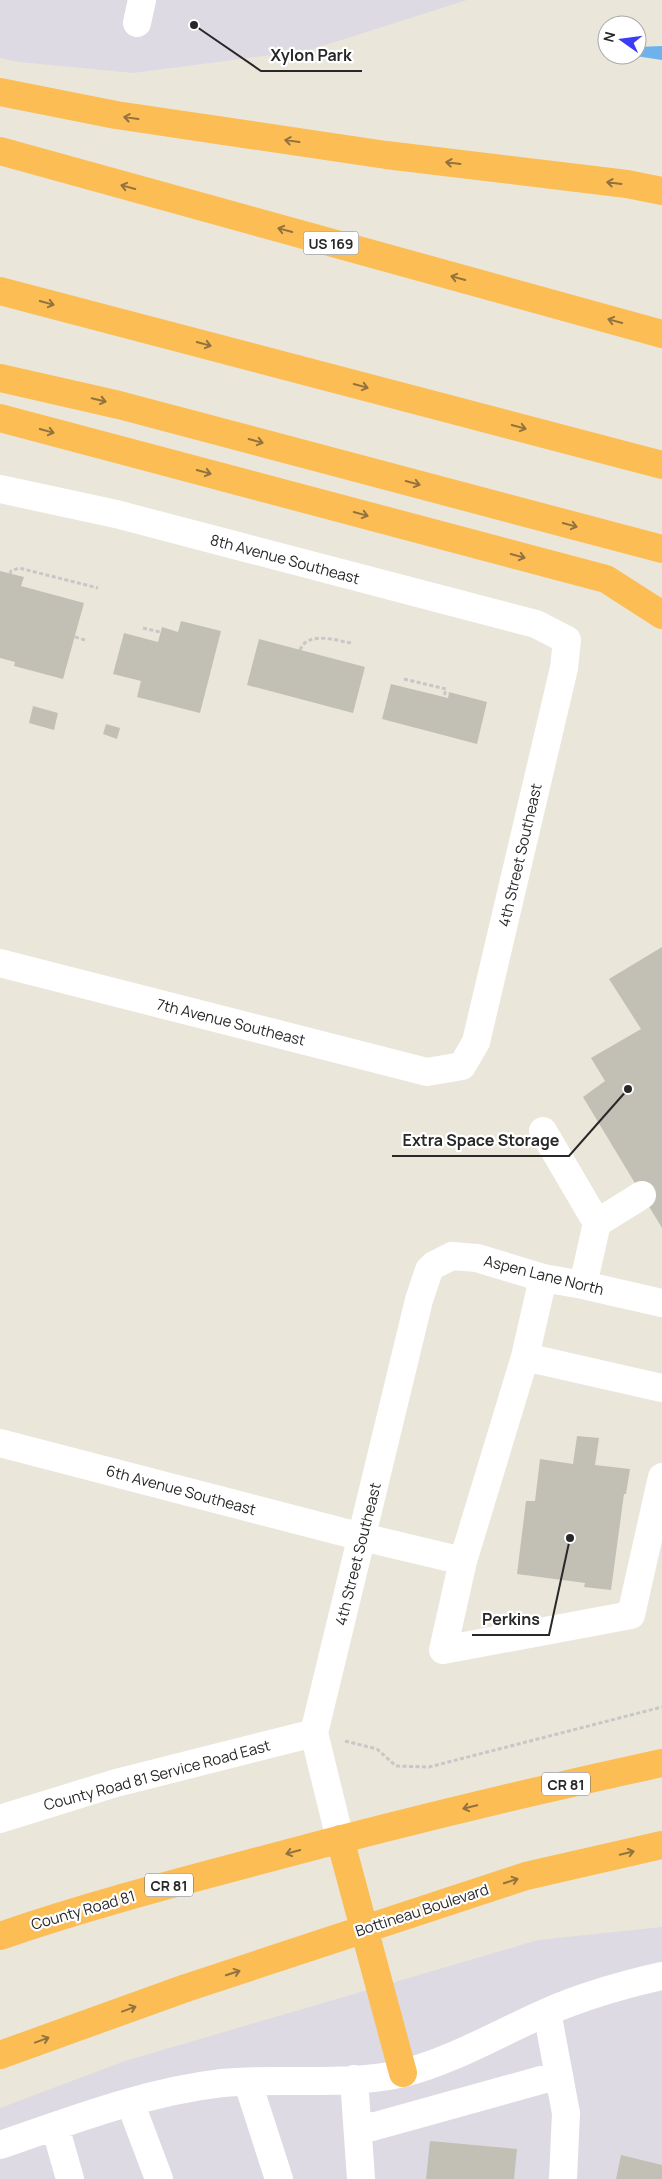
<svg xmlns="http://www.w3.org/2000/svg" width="662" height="2179" font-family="Manrope,sans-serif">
	<rect width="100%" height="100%" fill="#eae6da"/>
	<path fill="#dedae3" d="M0,0H467L310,50L133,73L19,62L0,58Z
		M662,1927V2179H0V2108L125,2061L538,1940Z"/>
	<path fill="#6db2ec" d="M662,46V60L629,55H637V47Z"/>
	<path fill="#c2c0b5" d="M0,571L24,577L21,586L84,603L63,679L14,666L15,662L0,658Z
		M181,621L221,631L200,713L137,697L141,681L113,674L124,633L158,642L162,627L178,632Z
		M259,639L365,667L353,713L247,685Z
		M391,684L448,698L449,692L487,702L477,744L382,719Z
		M33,706L58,713L54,730L29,723Z
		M106,724L120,728L117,739L103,734Z
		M662,947V1228L583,1097L605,1081L591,1058L641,1029L609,979Z
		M577,1436L599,1438L595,1465L630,1469L626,1494H624L611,1590L584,1587L585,1583L517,1574L526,1501H535L540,1459L573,1464Z
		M430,2141L517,2149L514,2179H426Z
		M621,2155L662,2165V2179H616Z"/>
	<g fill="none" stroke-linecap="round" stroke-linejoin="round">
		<path stroke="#c7c7c7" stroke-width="3" stroke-dasharray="4 2.5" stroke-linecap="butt" d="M10,574L11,571L19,568L98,588
			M143,628L160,632
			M75,637L85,640
			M300,650C308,630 337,641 352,643
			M404,679L446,689L444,697
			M345,1741L377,1749L396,1766L429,1767L662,1707"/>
		<path stroke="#fff" stroke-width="28" d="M137,23L142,0
			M0,489L116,514L536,624L567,640L564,668L476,1042L462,1066L427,1072L0,963
			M543,1131L597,1223L583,1285
			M597,1223L642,1195
			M525,1357L662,1388
			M0,1443L362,1537L463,1561L525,1357L543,1278
			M463,1561L443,1650L631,1615L662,1477
			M0,1819L116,1783L314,1733
			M340,1839L314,1733L419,1300L429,1270L434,1265L452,1256L477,1258L543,1278L583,1285L662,1303
			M547,2012L566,2113L563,2179
			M354,2079L361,2179
			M248,2083L279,2179
			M130,2102L159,2179
			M357,2124L372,2127L559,2075
			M55,2126L70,2179
			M0,2145C73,2120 145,2092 222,2083C281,2077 345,2087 404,2073C454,2060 499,2033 547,2012C584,1996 622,1985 662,1976"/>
		<path stroke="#fbbd54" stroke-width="28" d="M0,92L116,115L386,155L627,184L662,191
			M0,151L662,334
			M0,291L662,465
			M0,378L119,405L662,549
			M0,418L606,579L662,615
			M340,1839L403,2073
			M0,1936C81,1908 164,1886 247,1864C385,1827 523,1793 662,1763
			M0,2055L186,1988L526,1876L662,1845"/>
	</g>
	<defs><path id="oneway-shaft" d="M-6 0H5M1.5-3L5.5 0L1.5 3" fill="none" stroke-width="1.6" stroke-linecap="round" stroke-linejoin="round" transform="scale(1.25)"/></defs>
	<g stroke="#92723e">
		<use href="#oneway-shaft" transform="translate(131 118) rotate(-172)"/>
		<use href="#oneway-shaft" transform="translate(292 141) rotate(-172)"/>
		<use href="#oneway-shaft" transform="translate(453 163) rotate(-173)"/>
		<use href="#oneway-shaft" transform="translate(614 183) rotate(-173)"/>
		<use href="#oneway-shaft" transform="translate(128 187) rotate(-165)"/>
		<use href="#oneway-shaft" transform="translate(285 230) rotate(-165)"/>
		<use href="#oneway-shaft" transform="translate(458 278) rotate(-165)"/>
		<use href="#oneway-shaft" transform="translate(47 303) rotate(15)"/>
		<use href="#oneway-shaft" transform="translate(615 321) rotate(-165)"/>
		<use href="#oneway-shaft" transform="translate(204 344) rotate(15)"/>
		<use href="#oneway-shaft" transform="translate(361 386) rotate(15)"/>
		<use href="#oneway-shaft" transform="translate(99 400) rotate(13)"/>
		<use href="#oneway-shaft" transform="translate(519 427) rotate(15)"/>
		<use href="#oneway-shaft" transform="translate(47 431) rotate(15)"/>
		<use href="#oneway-shaft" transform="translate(256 441) rotate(15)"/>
		<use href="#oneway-shaft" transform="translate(204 472) rotate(15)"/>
		<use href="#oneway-shaft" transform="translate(413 483) rotate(15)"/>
		<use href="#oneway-shaft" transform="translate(361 514) rotate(15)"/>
		<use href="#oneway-shaft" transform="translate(570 525) rotate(15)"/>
		<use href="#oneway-shaft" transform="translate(518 556) rotate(15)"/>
		<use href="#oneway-shaft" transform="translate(470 1807) rotate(166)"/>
		<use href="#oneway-shaft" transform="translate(293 1852) rotate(165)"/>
		<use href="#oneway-shaft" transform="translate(627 1853) rotate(-14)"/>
		<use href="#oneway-shaft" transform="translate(511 1881) rotate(-18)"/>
		<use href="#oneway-shaft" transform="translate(233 1973) rotate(-18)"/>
		<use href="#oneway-shaft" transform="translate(129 2009) rotate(-20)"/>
		<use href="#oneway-shaft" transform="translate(42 2040) rotate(-20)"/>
	</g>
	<g text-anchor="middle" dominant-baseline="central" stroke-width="4.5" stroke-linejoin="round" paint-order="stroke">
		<g fill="#fff" stroke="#686868" stroke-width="1">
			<rect x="303.5" y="231.5" width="55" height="23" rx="4"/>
			<rect x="542" y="1772.5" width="48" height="23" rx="4"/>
			<rect x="145" y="1873.5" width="48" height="23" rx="4"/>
		</g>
		<g font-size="14" font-weight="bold" fill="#282828">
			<text x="331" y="243">US 169</text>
			<text x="566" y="1784">CR 81</text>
			<text x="169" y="1885">CR 81</text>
		</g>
		<g font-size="15" fill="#282828" stroke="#fff">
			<text transform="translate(285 559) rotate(15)">8th Avenue Southeast</text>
			<text transform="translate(520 855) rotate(-77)">4th Street Southeast</text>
			<text transform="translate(231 1022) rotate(14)">7th Avenue Southeast</text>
			<text transform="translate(544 1275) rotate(14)">Aspen Lane North</text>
			<text transform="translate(181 1490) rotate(15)">6th Avenue Southeast</text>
			<text transform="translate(358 1554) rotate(-76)">4th Street Southeast</text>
			<text transform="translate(157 1775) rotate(-15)">County Road 81 Service Road East</text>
			<text transform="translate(83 1910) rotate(-16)">County Road 81</text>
			<text transform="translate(422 1910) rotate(-18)">Bottineau Boulevard</text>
		</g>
	</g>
	<path fill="none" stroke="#282828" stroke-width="2" d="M194 25L261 71H362M628 1089L569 1156H392M570 1538L549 1635H472"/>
	<g fill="#282828" stroke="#fff" stroke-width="2">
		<circle cx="194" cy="25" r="5"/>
		<circle cx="628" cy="1089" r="5"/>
		<circle cx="570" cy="1538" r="5"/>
	</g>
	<g font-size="16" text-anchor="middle" font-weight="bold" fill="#282828" stroke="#fff" stroke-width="4.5" stroke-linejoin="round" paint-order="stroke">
		<text x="311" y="61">Xylon Park</text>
		<text x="481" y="1146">Extra Space Storage</text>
		<text x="511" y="1625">Perkins</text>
	</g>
	<g transform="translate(622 40) rotate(284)"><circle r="24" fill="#ffffff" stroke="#a9a9a9"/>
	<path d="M0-4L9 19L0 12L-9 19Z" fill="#3c3bf6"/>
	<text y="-8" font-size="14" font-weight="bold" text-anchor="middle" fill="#282828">N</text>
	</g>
</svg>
